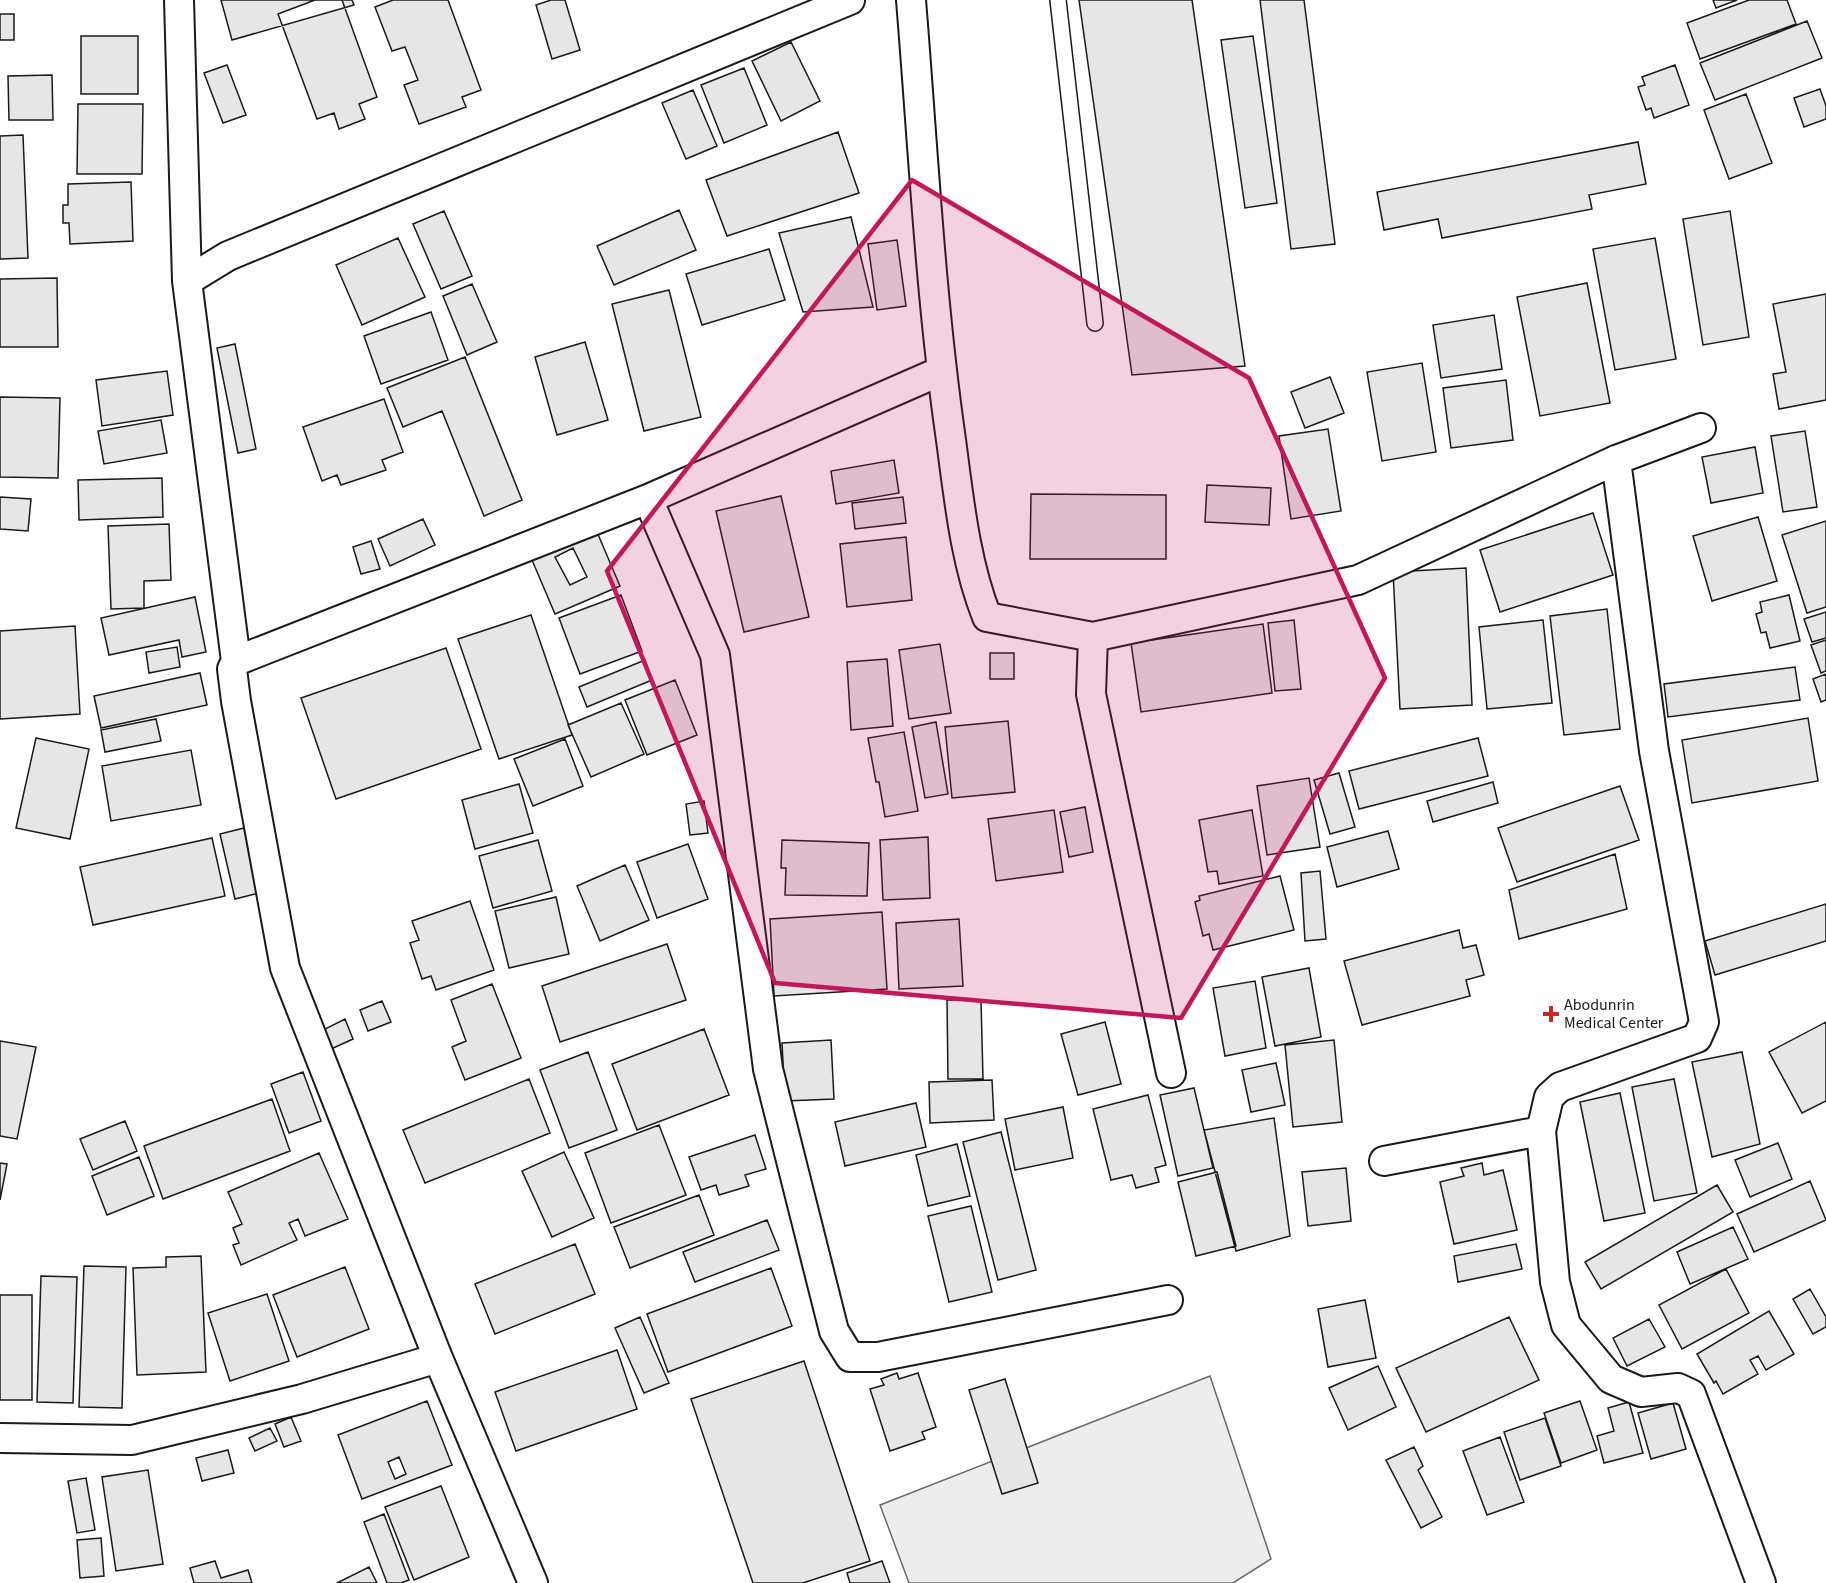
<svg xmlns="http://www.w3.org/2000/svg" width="1826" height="1583" font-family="'Source Sans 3',sans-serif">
	<rect width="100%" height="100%" fill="#fff"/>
	<path fill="#ededed" stroke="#6a6a6a" stroke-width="1.5" d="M1210,1376L1271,1559L1233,1583H909L880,1505Z"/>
	<path fill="#e6e6e6" stroke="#1a1a1a" stroke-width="1.5" fill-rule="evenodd" d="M221,0H352L354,5L232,40Z
		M315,0H342L377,97L359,104L365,119L339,129L334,113L317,119L278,14Z
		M393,0H448L481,90L462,97L466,107L419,124L404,85L418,80L405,47L392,51L375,7Z
		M551,0H565L580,50L552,59L536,5Z
		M1079,0H1192L1245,366L1132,375Z
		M1260,0H1304L1335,244L1291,249Z
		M1713,0H1737L1716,8Z
		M1749,0H1787L1796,24L1700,59L1687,23Z
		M0,14H14V40H0Z
		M1807,21L1822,58L1715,100L1700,63Z
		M81,36H138V94H81Z
		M1253,36L1277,203L1245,208L1221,40Z
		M791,42L820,101L781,121L752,61Z
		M227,65L246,115L223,123L204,73Z
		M1675,65L1689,105L1654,118L1651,108L1646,110L1638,87L1645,85L1642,77Z
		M744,68L767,125L724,143L701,85Z
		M52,75L53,120H9L8,76Z
		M1820,89L1826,106V119L1804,127L1794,98Z
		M693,90L717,146L686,159L662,103Z
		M1746,94L1772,163L1729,179L1704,110Z
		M78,104H143L142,174H77Z
		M838,132L859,193L727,236L706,180Z
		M23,135L28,258L0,259V136Z
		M1638,142L1646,184L1589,195L1592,209L1442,238L1438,219L1384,230L1377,192Z
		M131,182L133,241L70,244L69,223H63V205H68V184Z
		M679,210L696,250L614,285L597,246Z
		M444,211L472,276L441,289L413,224Z
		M1730,211L1749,337L1703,345L1683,219Z
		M851,217L873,307L803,312L779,233Z
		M398,238L425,297L362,325L336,265Z
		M1655,238L1676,359L1615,370L1593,249Z
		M897,240L906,306L877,310L868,244Z
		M769,249L785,300L702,325L686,274Z
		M57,278L58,347H0V279Z
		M1587,283L1610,403L1540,416L1517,297Z
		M472,284L497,342L467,355L443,296Z
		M669,290L701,417L644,431L612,304Z
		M1826,294V400L1779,409L1773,374L1786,372L1773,304Z
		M431,312L448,360L381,384L364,336Z
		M1494,315L1502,369L1441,378L1433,325Z
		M585,342L608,420L557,435L535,357Z
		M235,344L256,449L238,453L217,348Z
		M465,357L522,500L484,516L442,411L403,427L387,388Z
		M1422,363L1436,452L1382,461L1367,372Z
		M167,371L173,415L102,426L96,380Z
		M1330,377L1344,413L1305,428L1291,392Z
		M1506,380L1513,440L1451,448L1443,388Z
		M0,397L60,398L58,478L0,477Z
		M384,399L403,452L382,460L386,470L341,485L337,475L322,481L303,427Z
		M161,420L167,453L104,464L98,431Z
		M1328,429L1341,511L1291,519L1279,436Z
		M1805,431L1817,507L1783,512L1771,436Z
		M1755,447L1763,493L1711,503L1702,457Z
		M894,460L899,493L836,504L831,471Z
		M162,478L163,517L79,520L78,480Z
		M1207,485L1271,488L1269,525L1205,522Z
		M1031,494L1166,495V559H1030Z
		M781,496L809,617L744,632L716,511Z
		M0,497L31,499L28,531L0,529Z
		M903,497L906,523L855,529L852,503Z
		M1593,513L1613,575L1500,612L1480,550Z
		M1758,517L1777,581L1712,601L1693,536Z
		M423,519L435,545L390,566L378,539Z
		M1826,521V607L1807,613L1782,535Z
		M169,524L171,580L144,581V608L111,609L108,526Z
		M597,532L620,586L555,614L532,560ZM573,548L587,577L570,585L555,557Z
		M906,537L912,600L847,607L840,544Z
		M371,541L380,569L361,574L353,547Z
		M1466,568L1472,705L1400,709L1393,572Z
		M621,595L642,651L580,674L559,618Z
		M1789,595L1800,641L1770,648L1766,632L1761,633L1756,614L1762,612L1760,602Z
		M195,597L206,652L182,657L179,640L109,655L101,618Z
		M1607,609L1620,729L1564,735L1550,616Z
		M1826,612V638L1812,642L1804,619Z
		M531,615L572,735L499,759L458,639Z
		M1294,620L1301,689L1275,691L1268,623Z
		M1543,620L1552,703L1487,709L1479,627Z
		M1263,624L1272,693L1141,712L1131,643Z
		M75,626L80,714L0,719V631Z
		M1826,640V671L1821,673L1811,645Z
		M940,644L951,713L909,719L899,650Z
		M177,647L180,667L149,673L146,652Z
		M446,648L481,749L336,799L301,698Z
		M990,653H1014V679H990Z
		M887,659L893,726L851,730L847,662Z
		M645,660L652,680L587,707L579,687Z
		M1795,667L1800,700L1668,717L1664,684Z
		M200,673L207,705L101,728L94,696Z
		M1826,674V700L1821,702L1813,679Z
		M675,680L697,735L647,755L625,700Z
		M621,703L644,754L591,777L568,725Z
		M1808,718L1818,781L1692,803L1682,740Z
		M156,719L161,741L105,752L101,730Z
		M1008,721L1015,792L952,798L945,727Z
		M936,722L948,794L925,798L912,727Z
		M904,732L918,811L885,817L879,782H876L868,738Z
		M36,738L89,749L70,839L16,828Z
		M1478,738L1488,776L1359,809L1349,771Z
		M565,739L583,786L533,806L514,759Z
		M191,750L201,805L111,821L102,766Z
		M1339,773L1355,827L1330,834L1314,780Z
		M1309,778L1320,847L1267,855L1257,786Z
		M1493,782L1498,803L1433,822L1427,801Z
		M519,784L533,833L475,849L462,800Z
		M1620,786L1639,840L1517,882L1498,828Z
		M704,801L708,833L690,835L686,804Z
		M1085,807L1093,852L1069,857L1060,812Z
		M1054,810L1063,872L996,881L988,819Z
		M1252,810L1263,876L1219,884L1217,871L1208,872L1199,820Z
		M244,828L259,893L235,899L220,834Z
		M1388,831L1399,869L1337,887L1327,847Z
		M928,837L930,898L883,900L880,840Z
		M212,838L225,896L93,925L80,867Z
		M538,840L552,891L493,908L479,856Z
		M782,840L869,843L867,896L785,895L786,868H781Z
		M688,844L708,899L657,918L637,862Z
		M1615,854L1627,909L1519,939L1509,890Z
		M625,865L649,920L600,941L577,886Z
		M1320,871L1326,939L1305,941L1301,873Z
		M1280,876L1294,930L1213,950L1209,934L1203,936L1195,902L1200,900L1199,896Z
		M556,897L569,954L509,968L495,911Z
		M470,901L494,970L436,990L431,976L422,979L410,943L419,940L412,921Z
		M1826,904V941L1715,975L1705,941Z
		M882,912L887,989L774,996L770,919Z
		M959,919L963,986L899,989L896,923Z
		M1459,930L1463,948L1476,945L1484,975L1466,980L1470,996L1362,1025L1344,961Z
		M667,944L686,1000L560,1042L542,986Z
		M1309,968L1321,1037L1275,1046L1262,977Z
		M1255,981L1266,1048L1225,1056L1213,988Z
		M492,984L521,1058L465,1080L452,1047L466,1041L451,1000Z
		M947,1000H981L983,1079H948Z
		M382,1001L391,1022L368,1031L360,1010Z
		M345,1019L353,1039L329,1050L321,1031Z
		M1105,1022L1121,1084L1078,1095L1061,1034Z
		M1826,1022V1101L1802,1113L1769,1052Z
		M704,1029L729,1095L637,1130L612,1064Z
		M831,1040L834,1099L785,1101L782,1043Z
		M1334,1040L1342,1122L1293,1127L1285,1045Z
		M0,1041L36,1047L17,1139L0,1136Z
		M588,1052L617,1130L569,1148L540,1070Z
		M1742,1052L1760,1144L1712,1157L1692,1062Z
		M1276,1063L1285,1105L1251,1112L1242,1070Z
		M303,1072L321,1121L289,1133L271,1084Z
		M529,1079L550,1133L425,1183L403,1130Z
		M1674,1079L1697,1193L1654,1201L1632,1087Z
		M992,1080L994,1120L930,1123L929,1082Z
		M1194,1088L1213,1168L1178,1176L1160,1095Z
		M1620,1093L1645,1213L1604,1221L1580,1102Z
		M1148,1095L1166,1165L1155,1168L1159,1182L1136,1188L1132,1175L1111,1180L1093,1109Z
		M272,1099L290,1151L163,1199L144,1146Z
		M916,1103L926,1147L845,1166L835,1122Z
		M1063,1107L1073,1158L1015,1170L1005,1119Z
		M1274,1118L1290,1236L1236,1251L1204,1130Z
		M125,1121L137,1151L93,1170L80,1139Z
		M659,1125L686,1195L611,1223L585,1153Z
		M1001,1132L1036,1270L998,1280L963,1142Z
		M755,1135L766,1169L745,1175L749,1186L719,1195L716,1185L701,1190L689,1157Z
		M1778,1143L1792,1179L1750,1197L1735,1160Z
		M957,1144L970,1196L928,1206L916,1155Z
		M564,1152L594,1218L552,1237L522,1171Z
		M319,1153L348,1219L305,1236L298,1219L289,1223L297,1240L241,1265L233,1245L239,1243L233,1228L242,1224L228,1192Z
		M139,1157L154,1196L107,1215L92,1176Z
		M0,1163L7,1164L0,1200Z
		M1482,1163L1484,1175L1503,1170L1517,1230L1454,1244L1440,1182L1464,1176L1461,1168Z
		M1346,1168L1351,1221L1308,1226L1302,1172Z
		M1217,1172L1236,1246L1196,1256L1178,1182Z
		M1810,1181L1826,1220L1754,1252L1737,1214Z
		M1717,1185L1733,1212L1601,1289L1585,1262Z
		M699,1195L714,1235L630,1268L614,1227Z
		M971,1206L992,1292L949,1302L928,1216Z
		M767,1220L779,1250L695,1282L683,1252Z
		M1733,1227L1748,1259L1690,1284L1677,1252Z
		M575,1244L595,1294L495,1334L475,1284Z
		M1516,1244L1522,1269L1458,1282L1454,1256Z
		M201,1256L206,1372L137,1375L133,1268L166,1267V1257Z
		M84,1266L126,1267L122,1408L79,1407Z
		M345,1267L369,1329L297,1357L273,1295Z
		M771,1268L792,1326L668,1372L647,1314Z
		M1726,1269L1749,1313L1682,1349L1659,1305Z
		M41,1276L77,1277L73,1403L37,1402Z
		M1810,1289L1826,1317V1327L1813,1334L1793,1299Z
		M267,1294L289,1361L230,1381L208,1313Z
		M0,1295H32V1400H0Z
		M1365,1300L1376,1358L1328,1367L1318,1309Z
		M1769,1311L1794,1354L1766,1370L1758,1356L1750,1360L1758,1374L1723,1394L1716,1381L1714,1383L1697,1354Z
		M640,1317L669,1383L644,1393L615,1328Z
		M1509,1317L1539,1380L1426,1432L1396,1368Z
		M1649,1319L1665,1347L1627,1366L1613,1338Z
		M617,1350L637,1409L516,1451L495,1392Z
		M804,1361L870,1561L803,1583H753L691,1399Z
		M1378,1366L1396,1407L1348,1430L1329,1388Z
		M897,1373L899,1379L918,1373L936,1427L922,1432L925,1439L890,1451L870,1389L884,1385L881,1379Z
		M1005,1379L1038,1483L1002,1494L969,1390Z
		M427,1401L452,1465L362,1499L338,1435ZM399,1457L406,1474L395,1479L388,1462Z
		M1580,1401L1597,1450L1561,1463L1544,1413Z
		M1629,1402L1643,1453L1604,1463L1597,1436L1614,1431L1608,1408Z
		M1673,1403L1686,1449L1651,1459L1638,1413Z
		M291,1417L301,1441L284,1447L275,1424Z
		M1545,1418L1561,1466L1520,1480L1504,1432Z
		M270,1428L277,1441L255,1451L249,1438Z
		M1500,1437L1524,1502L1487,1515L1463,1451Z
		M1414,1447L1423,1466L1418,1470L1442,1517L1421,1528L1386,1460Z
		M228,1450L234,1473L202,1481L196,1458Z
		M148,1470L163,1564L116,1571L102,1477Z
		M86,1478L95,1530L77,1533L68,1481Z
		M441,1486L469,1557L414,1580L385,1507Z
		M384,1514L409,1580L401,1583H387L364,1522Z
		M101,1538L104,1576L80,1578L77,1540Z
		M215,1561L221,1578L248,1570L252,1583H194L190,1568Z
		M882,1561L890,1583H850L847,1573Z
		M369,1567L377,1583H337Z"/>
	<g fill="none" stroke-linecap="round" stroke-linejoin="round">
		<g stroke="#1a1a1a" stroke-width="18">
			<path id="service" d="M1058,0L1095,323"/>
		</g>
		<g stroke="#1a1a1a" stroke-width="32">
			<path id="minor" d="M179,0L187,281L236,661L232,669L236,701L285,968L438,1358L533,1583
				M911,0C923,146 930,294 951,440C959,499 965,562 987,617L1093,637L1358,580L1616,460L1701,428
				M187,281L228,256L850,0
				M1616,460L1654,751L1704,1022L1697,1038L1560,1087L1549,1097L1541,1131L1555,1282L1566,1325L1611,1379L1641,1392L1678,1388L1691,1394L1761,1583
				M648,499L715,655L768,1069L834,1331L850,1357H878L1168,1300
				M1093,637L1091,694L1171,1073
				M236,661L648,499L941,371
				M1384,1161L1541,1131
				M0,1438L132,1440L302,1399L438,1358"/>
		</g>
		<use href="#service" stroke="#fff" stroke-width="15"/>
		<use href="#minor" stroke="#fff" stroke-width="28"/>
	</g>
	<path fill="#c2185b" fill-opacity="0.2" stroke="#c2185b" stroke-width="4.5" stroke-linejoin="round" d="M912,180L1249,378L1385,678L1181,1018L775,983L607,571Z"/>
	<path fill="#c62828" stroke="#fff" stroke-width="2" d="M1548 1005h6v6h6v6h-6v6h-6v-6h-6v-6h6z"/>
	<g text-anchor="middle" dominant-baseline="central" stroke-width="4.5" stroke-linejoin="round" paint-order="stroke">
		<g font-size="16" fill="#1a1a1a" stroke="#fff" text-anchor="start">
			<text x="1564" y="1005">Abodunrin<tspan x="1564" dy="18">Medical Center</tspan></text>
		</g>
	</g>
</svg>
